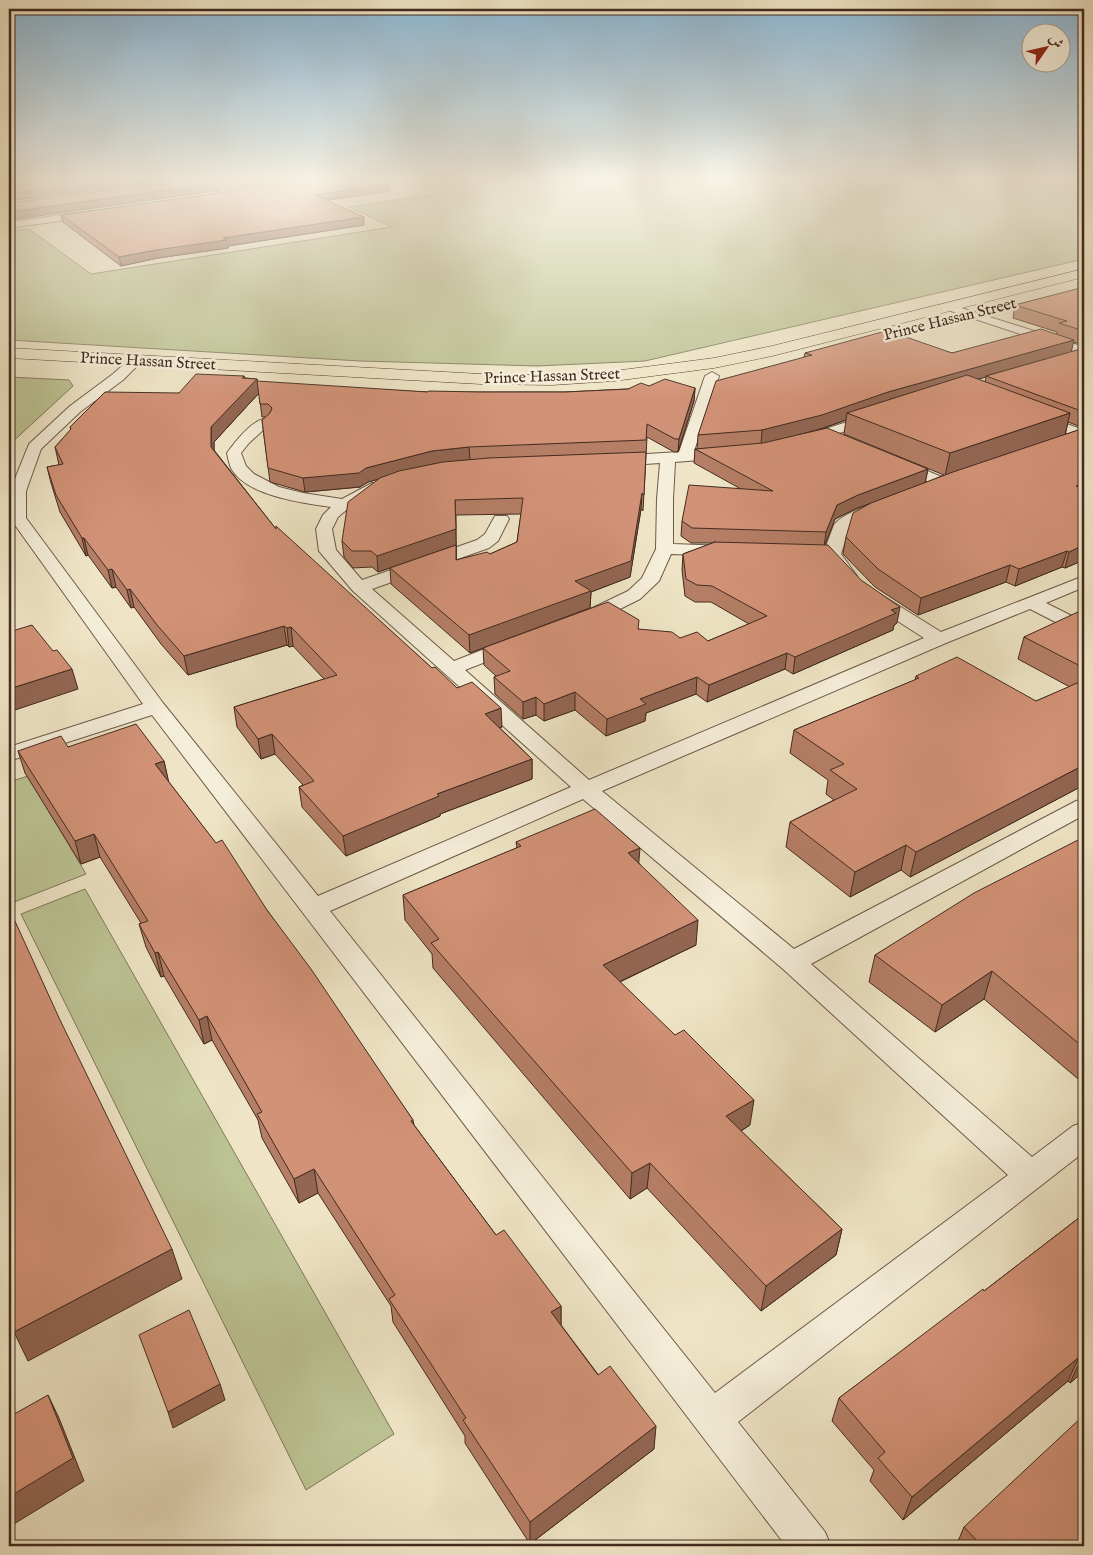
<svg xmlns="http://www.w3.org/2000/svg" width="1093" height="1555" font-family="'IM FELL English',Amiri,serif">
	<rect width="100%" height="100%" fill="#efe5c6"/>
	<filter id="stains"><feTurbulence type="fractalNoise" baseFrequency=".004" numOctaves="4"/><feColorMatrix values="0 0 0 0 .2 0 0 0 0 .09 0 0 0 0 .02 0 0 0 .5 -.17"/></filter>
	<radialGradient id="worn" r=".72"><stop offset=".6" stop-color="#630" stop-opacity="0"/><stop offset="1" stop-color="#630" stop-opacity=".3"/></radialGradient>
	<path fill="#bcc393" stroke="#7f7759" d="M409,180H1084V259L645,361L537,366L360,361L9,340V231L29,229L91,274L392,227L349,207L442,193Z
		M9,377L69,380L73,386L9,445Z
		M28,776L86,874L9,904V782Z
		M85,889L394,1434L306,1490L21,914Z"/>
	<g fill="none" stroke-linecap="round" stroke-linejoin="round">
		<g stroke="#6d5a49" stroke-width="2">
			<path id="minor" d="M149,180H161L164,183L162,188L159,189L134,193L130,190L134,187L155,184Z
				M198,180H209L234,194L227,196Z
				M291,180H302L307,184L303,187Z
				M92,211L97,214L95,216L9,228V222Z
				M949,304L1084,347V355L945,309L943,307Z
				M135,357L139,358L141,361L139,364L123,380L80,412L41,449L26,491V518L163,703L318,896L571,787L353,591L319,551L316,529L323,515L331,507C303,503 246,496 231,468C229,463 228,458 227,453C235,442 255,415 270,419L272,422L249,443L241,453L246,466L254,474L279,487L303,493L342,499L372,483H384L386,486L384,489L350,507L338,517L332,529L336,550L362,580L477,540L485,534L495,516H507L509,519L498,541L489,548L372,589L454,661L505,641L512,639L519,641L522,645L519,649L465,670L589,780L924,638L868,602L865,598L868,594L874,593L880,594L941,632L1084,576V587L1046,603L1084,622V635L1077,633L1030,609L946,643L602,791L794,949L1076,801L1084,799V815L811,964L1032,1157L1073,1126L1084,1122V1152L738,1422L825,1532L831,1546H786L152,715L9,761V747L143,704L10,518V491L29,444L70,406L113,374L131,358ZM583,799L783,969L1008,1175L715,1393L330,911Z
				M712,372L719,376L694,451H730L732,454L730,457L725,458L675,462L673,499V544L726,546L732,547L735,551L732,555L726,556L671,554L659,581L640,599L594,622L587,624L580,622L578,618L580,614L628,591L642,578L656,549L657,499L660,463L615,466L610,464L607,461L610,458L615,456L679,452L705,376Z
				M875,413L880,414L882,417L880,420L805,444L800,443L798,440L800,437Z
				M1038,414L1084,430V439L1033,421L1031,418Z
				M899,459L949,480L952,483L949,486H939L894,467L891,464L894,461Z
				M879,502L885,504L887,507L885,510L849,528L841,554L857,576L854,580L848,581L842,580L823,554L834,525C841,515 867,505 879,502Z"/>
		</g>
		<g stroke="#422b1f" stroke-width="1">
			<path id="primary" d="M1084,269V277L772,356L714,368L614,381L552,385L481,384L9,358V348L481,374L552,375L614,371L714,358L772,346Z"/>
		</g>
		<use href="#minor" fill="#f5eeda" fill-rule="evenodd"/>
		<use href="#primary" fill="#efe5c6" fill-rule="evenodd"/>
	</g>
	<path fill="#b57e66" stroke="#422b1f" fill-rule="evenodd" d="M390,191L327,200L364,225L228,246V248L158,258L121,266L63,222L61,215Z
		M1081,282H1084V345L1073,342L1071,352L1084,348V560L1065,568L1062,567L1015,586L1006,582L918,615L875,587L843,554L846,537L869,504L855,509L835,519L825,545L897,623L894,625L893,630L793,674L785,669L707,702L696,694L646,713L645,721L606,736L575,710L544,721L536,715L523,719L495,694L494,677L496,676L484,665L483,648L638,629L680,638L708,641L749,624L711,602H695L685,596L682,570L683,554L713,543H691L681,536L682,521L741,489L694,463L695,449H697L698,435L804,357L805,353L900,339L952,353L1057,334V332L1013,318L1015,305L1080,289ZM986,377L985,382L978,379ZM846,420L844,434L944,475L925,483L928,469L821,429ZM1068,422L1084,428L1065,435Z
		M244,376L245,378L257,379L258,385L428,392H565L628,389L649,386L695,388L694,401L678,452H674L647,437L643,511L641,509L630,577L591,592L590,608L587,609L470,653L391,584L390,568L378,572L372,567L353,568L344,557L342,541L379,479L368,482L360,487L305,492L270,482L262,420L265,417H262L259,393L214,442V450L276,529L432,668L457,688L502,727L500,728L532,759V779L440,814V816L346,856L302,807L299,787L303,785L275,754L261,759L237,727L234,707L324,679L293,646L289,647L287,645L188,675L161,644L134,607L131,608L116,587L112,588L88,555L86,556L60,512L51,483L47,467L59,465L55,447L71,430L70,427L179,393ZM521,514L517,542L490,554L456,560V515Z
		M1084,612V785L910,877L901,870L850,897L786,847L790,822L834,800L826,794L828,780L790,753L794,730L915,680L916,676L1036,701L1070,687L1018,659L1024,637Z
		M68,747L164,761L168,781L267,910L413,1120L414,1125L496,1235L561,1306V1325L654,1449L530,1544L465,1443V1436L393,1322L391,1306L318,1193L299,1203L262,1138L258,1120L212,1040L204,1044L164,976L161,977L146,947L139,924L141,923L100,857L81,864L25,773L18,751Z
		M1084,839V1084L984,999L935,1032L869,982L875,955Z
		M516,842L639,863L696,945L620,982L750,1125L741,1131L842,1229L836,1255L761,1311L647,1188L630,1199L433,968L432,954L405,920L403,895L517,848Z
		M1084,1214V1371L1070,1383L1068,1381L903,1520L870,1481L874,1470L832,1421L839,1398L984,1291Z
		M964,1527L1084,1546H956Z"/>
	<path fill="#936653" stroke="#422b1f" d="M9,180H42L9,185Z
		M113,180H149L150,183L9,201V194Z
		M242,180H293L9,220V212Z
		M390,184V191L316,202L315,195Z
		M364,217V225L228,246V248L158,258L121,266L119,257L223,238Z
		M1074,340L1071,353L986,376V377L885,406L847,413L846,420L820,429L761,445L762,430L888,392Z
		M244,376L246,390L257,379L259,393L214,442V463L211,447V427Z
		M695,388L694,401L678,452L679,439Z
		M1070,413L1065,435L945,476L950,453Z
		M469,447L470,460L433,464L368,482L360,487L305,492L303,478L366,468L432,451Z
		M928,469L925,483L855,509L835,519L824,547L826,532L837,505L858,495Z
		M1084,483V497L1076,486Z
		M642,493L641,509L630,577L591,592L590,608L587,609L470,653L469,635L575,581Z
		M455,500L457,577L456,545L378,572L377,556Z
		M82,538H84L88,555L86,556Z
		M1084,545V560L1065,568L1069,552Z
		M1067,551L1062,567L1015,586L1019,569Z
		M1010,565L1006,582L918,615L921,598Z
		M112,569L116,587L112,588L108,570Z
		M130,589L134,607L131,608L127,590Z
		M900,607L897,623L894,625L893,630L793,674L795,657L891,610Z
		M284,626L287,645L188,675L184,656Z
		M291,627L293,646L289,647L287,628Z
		M787,653L785,669L707,702L709,685Z
		M72,669L78,689L9,712V689Z
		M697,677L696,694L646,713L645,721L606,736L607,719L640,699Z
		M575,692V710L544,721V704Z
		M536,697V715L523,719V702Z
		M501,708L502,727L485,733V714Z
		M272,734L275,754L261,759L258,739Z
		M532,759V779L440,814V816L346,856L343,836L437,794Z
		M164,761L169,783L155,764Z
		M1084,765V785L910,877L916,852Z
		M94,834L100,857L81,864L75,841Z
		M906,845L901,870L850,897L855,872Z
		M640,848L638,872L628,853Z
		M698,920L696,945L602,990L603,965Z
		M158,952L164,976L161,977L155,953Z
		M992,971L984,999L935,1032L942,1005Z
		M207,1016L212,1040L204,1044L199,1020Z
		M754,1100L750,1125L723,1142L726,1116Z
		M650,1163L647,1188L630,1199L632,1173Z
		M314,1169L318,1193L299,1203L294,1179Z
		M842,1229L836,1255L761,1311L766,1286Z
		M172,1249L182,1279L28,1361L14,1332Z
		M561,1306V1329L551,1312Z
		M1079,1357L1068,1381L903,1520L912,1497Z
		M1084,1357V1371L1070,1383L1081,1359Z
		M220,1384L225,1400L173,1428L168,1412Z
		M48,1395L59,1418L84,1481L9,1527V1497Z
		M656,1426L654,1449L530,1544V1522Z"/>
	<path fill="#d29277" stroke="#422b1f" d="M49,180H113L9,194V187Z
		M163,180H242L9,212V203L158,184L163,182Z
		M311,180H380L390,184L315,195L364,217L223,238L227,240L156,250L119,257L61,215Z
		M1084,287V331L1059,323L1067,321L1015,305Z
		M1041,329L1074,340L888,392L822,415L762,430L698,435L716,381L812,355L805,353L882,332L900,339L906,337L952,353Z
		M1084,348V412L986,376Z
		M196,374L244,376L242,378L257,379L211,427V447L276,529V526L432,668L435,667L457,688L472,682L501,708L485,714L532,759L437,794L439,796L343,836L299,787L314,781L272,734L258,739L234,707L337,675L291,627L287,628L284,626L184,656L157,625L130,589L127,590L112,569L108,570L84,538H82L56,495L47,467L63,464L55,447L71,429L70,427L105,392L179,393Z
		M967,375L1070,413L950,453L847,413Z
		M665,379L695,388L679,439H675L647,424L646,440L469,447L432,451L366,468L359,473L303,478L268,468L262,420L270,413L272,408L268,404H260L257,381L428,392L429,391L480,392H565L628,389L641,383L649,386Z
		M827,428L928,469L858,495L837,505L826,532L692,528L682,521L689,485L773,491L695,449L763,443Z
		M1084,428V483L1076,486L1084,489V545L1069,552L1067,551L1019,569L1010,565L921,598L878,569L846,537L853,513L871,503L953,472Z
		M646,452L644,495L642,493L631,561L575,581L591,591L588,592L469,635L390,568L456,545V560L487,552L490,554L517,542L523,498L455,500L456,529L377,556L371,551H352L342,541L348,502L380,478L399,471L443,462L489,458Z
		M714,542L828,545L861,580L900,607L891,610L896,613L795,657L787,653L709,685L697,677L640,699L646,704L607,719L575,692L544,704L536,697L523,702L494,677L510,671L483,648L608,602L639,620L638,629L672,632L680,638L697,632L708,641L767,616L712,586L697,585L686,579L683,554L715,542Z
		M1080,611L1084,612V668L1024,637Z
		M32,625L53,651L57,650L72,669L9,689V632Z
		M957,657L1036,701L1084,680V765L916,852L906,845L855,872L790,822L857,789L830,770L844,764L794,730L919,678L916,676Z
		M136,724L164,761L155,764L216,843L222,840L267,910L311,969L413,1120L411,1121L496,1235L504,1230L561,1306L551,1312L598,1375L610,1366L656,1426L530,1522L463,1420L466,1418L389,1299L395,1295L314,1169L294,1179L257,1114L262,1112L207,1016L199,1020L158,952L155,953L139,924L148,921L94,834L75,841L18,751L61,736L68,747Z
		M595,809L640,848L628,853L698,920L603,965L675,1035L684,1030L754,1100L726,1116L842,1229L766,1286L650,1163L632,1173L431,943L439,939L403,895L521,846L516,842Z
		M1080,839L1082,841L1084,839V1048L992,971L942,1005L875,955L974,893Z
		M9,908L60,1020L172,1249L14,1332L9,1318Z
		M1084,1214V1357L1081,1359L1079,1357L912,1497L878,1458L885,1452L839,1398L983,1289L984,1291Z
		M189,1310L220,1384L168,1412L139,1335Z
		M48,1395L73,1458L9,1497V1417Z
		M1084,1415V1546H982L964,1527Z"/>
	<linearGradient id="sky" x2="0" y2="1"><stop stop-color="#8ab8d7"/><stop offset="0.45" stop-color="#f8f3e5"/><stop offset="1" stop-color="#f8f3e5" stop-opacity="0"/></linearGradient>
	<rect width="1093" height="398" fill="url(#sky)"/>
	<g text-anchor="middle" dominant-baseline="central" stroke-width="5" stroke-linejoin="round" paint-order="stroke">
		<g font-size="16" fill="#422b1f" stroke="#f5eeda">
			<text transform="translate(950 320) rotate(-14)">Prince Hassan Street</text>
			<text transform="translate(148 362) rotate(3)">Prince Hassan Street</text>
			<text transform="translate(552 377) rotate(-2)">Prince Hassan Street</text>
		</g>
	</g>
	<rect width="1093" height="1555" fill="none" stroke="#efe5c6" stroke-width="30"/>
	<rect x="10" y="10" width="1073" height="1535" fill="none" stroke="#422b1f" stroke-width="2.5"/>
	<rect x="15" y="15" width="1063" height="1525" fill="none" stroke="#422b1f"/>
	<g transform="translate(1046 48) rotate(56)"><circle r="24" fill="#f5eeda" stroke="#ada08f"/>
	<path d="M0-4L9 19L0 12L-9 19Z" fill="#8f2418"/>
	<text y="-8" font-size="14" font-weight="bold" text-anchor="middle" fill="#422b1f">ش</text>
	</g>
	<rect width="100%" height="100%" filter="url(#stains)"/>
	<rect width="100%" height="100%" fill="url(#worn)"/>
</svg>
